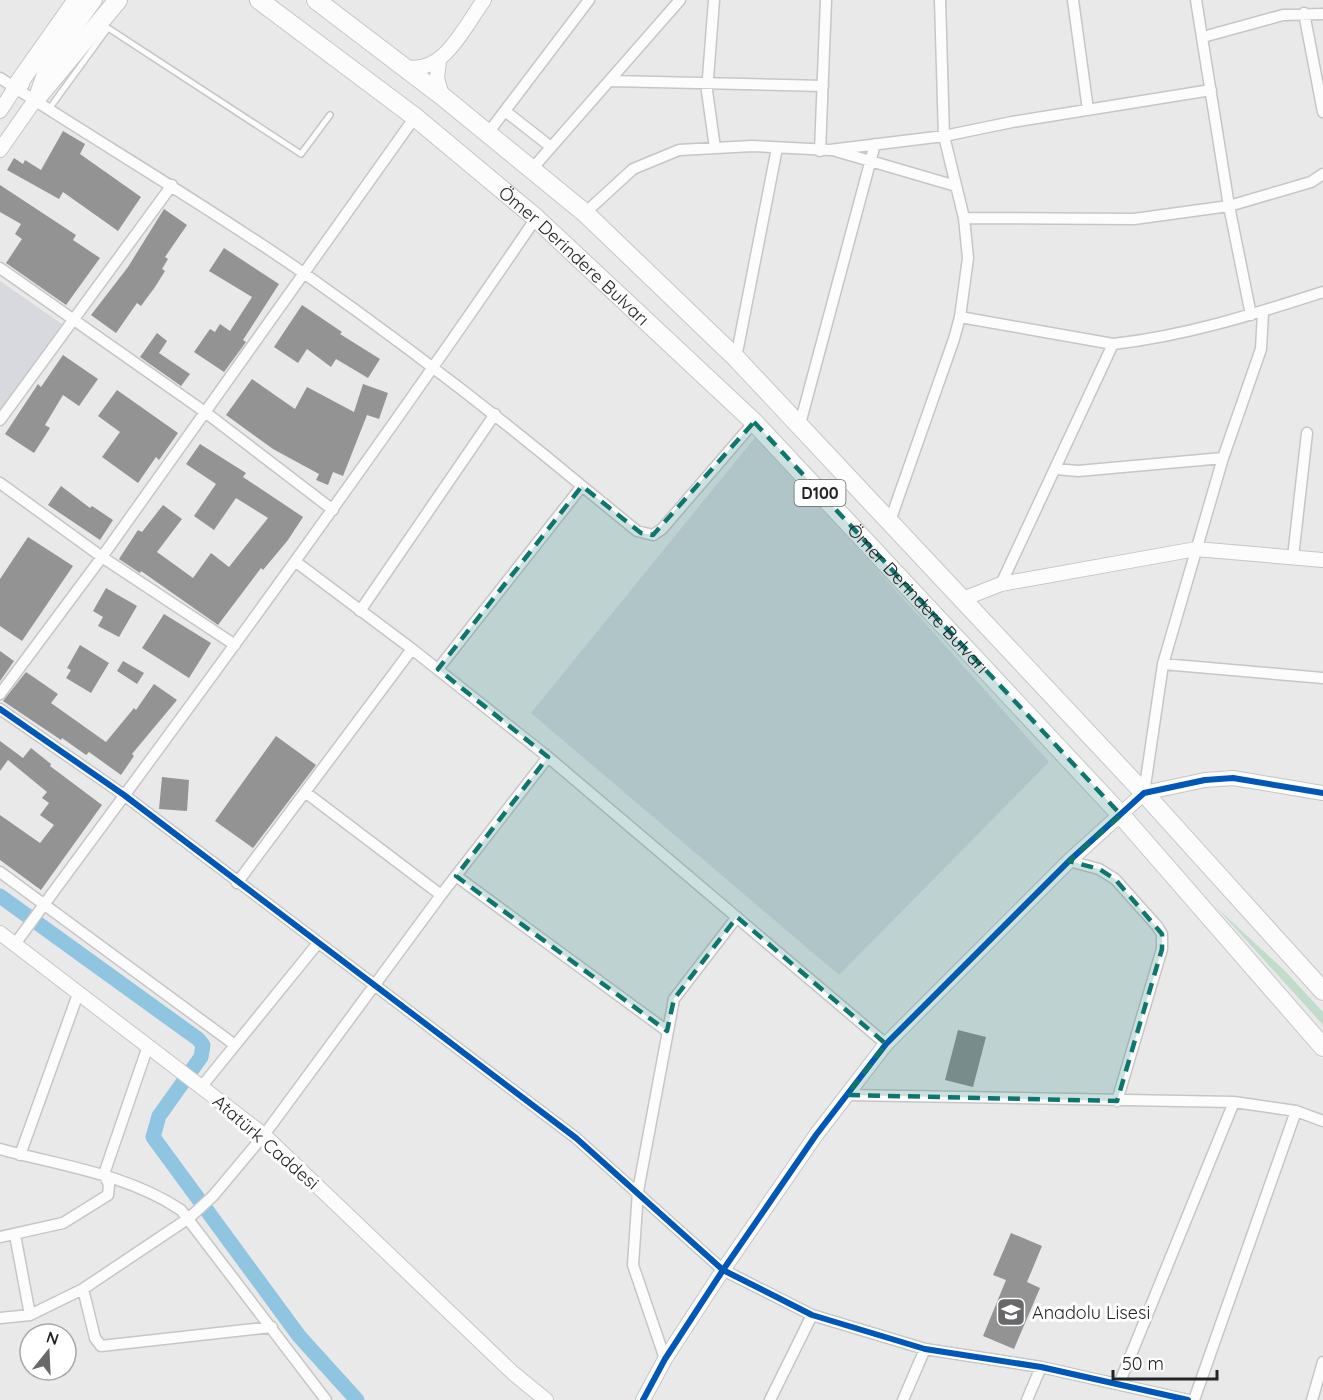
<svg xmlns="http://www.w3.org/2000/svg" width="1323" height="1400" font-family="Quicksand,sans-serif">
	<rect width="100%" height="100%" fill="#e9e9ea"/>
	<path fill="#d8d9df" d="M0,281L62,324L0,412Z
		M757,435L1049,762L839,975L531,713Z"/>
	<path fill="#c2dccb" d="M1217,908L1284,970L1323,1012V1025Z"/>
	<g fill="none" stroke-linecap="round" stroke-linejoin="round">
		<path stroke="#8fc5e1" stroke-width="15" d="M0,896L198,1039L203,1045L201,1057L159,1116L153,1137L299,1336L357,1400"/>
	</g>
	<path fill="#939393" d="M63,131L85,144L80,154L141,197L118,231L63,192L59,199L7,170L14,158L23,164L25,160L41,170Z
		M0,185L76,235L73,240L100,258L66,305L6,263L22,239L15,234L21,224L0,212Z
		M164,209L187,225L165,257L168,259L162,269L165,271L155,287L141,306L137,303L116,333L91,315L128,267Z
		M224,248L279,284L243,340L246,342L224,372L194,352L210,329L215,332L220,324L230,331L252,297L209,271Z
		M302,305L342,332L340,334L380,359L368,378L336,359L331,367L307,349L298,363L274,347Z
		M157,333L167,341L159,353L190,374L181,386L140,357Z
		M63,355L98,379L79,406L63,395L45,425L50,428L34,453L5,434L38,384L41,387Z
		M252,379L295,409L307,387L354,412L363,384L388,393L379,419L367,415L343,476L333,472L328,485L316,480L319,474L273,449L226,415Z
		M117,390L178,433L159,460L156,457L138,483L102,457L120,432L98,416Z
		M200,444L246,473L243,477L303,517L288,540L263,570L261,568L218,625L141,571L140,573L119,559L138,530L142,532L163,505L182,519L157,552L193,578L211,553L229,567L268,518L236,498L214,530L194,516L216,484L186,464Z
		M61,486L90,508L92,506L113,520L100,540L48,505Z
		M28,537L73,566L22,641L0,626V579Z
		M106,588L137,606L119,637L98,626L103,617L93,611Z
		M164,614L211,643L189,678L142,648Z
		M80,645L109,663L91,693L66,678L71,670L67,668Z
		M0,651L14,661L0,681Z
		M123,661L144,673L137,684L117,671Z
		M26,672L58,694L51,703L106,742L134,708L136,710L154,684L177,700L132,754L134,756L121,775L89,752L86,755L62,738L61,740L3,701Z
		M276,736L316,765L253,848L215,821Z
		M0,741L23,758L31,748L51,764L50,766L102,805L41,890L0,860V815L40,843L54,825L40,815L49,803L42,798L47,792L8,760L0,771Z
		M162,777L189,780L187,811L159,809Z
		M958,1030L986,1037L973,1087L945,1080Z
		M1011,1233L1042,1246L1027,1282L1040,1288L1014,1349L983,1336L1006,1280L993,1275Z"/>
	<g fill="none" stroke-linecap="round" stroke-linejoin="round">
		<g stroke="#c6c6c7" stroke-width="8">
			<path id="service" d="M49,109L108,28L301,154L330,115"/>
		</g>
		<g stroke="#c6c6c7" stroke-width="13">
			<path id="minor" d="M714,0L707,91L715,148
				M1073,0L1088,110
				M1196,0L1229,206L1251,315
				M1304,13L1323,112
				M1203,37L1283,15L1323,14
				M0,78C101,144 206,205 305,274C400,341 493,412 582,486L438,669
				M611,81L823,86
				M505,111L551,147
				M488,133L589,0
				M820,151L826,0
				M836,151L956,186
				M532,169L680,0
				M585,213L633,169L679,150L752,146L830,150L944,136L1012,122L1211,90
				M964,218L1134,219L1229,206L1311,182L1323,174
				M0,268L205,412L333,510
				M960,317L1113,344
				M736,358L777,148
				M0,420L172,185
				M800,424L875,144
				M1056,469L1078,471L1223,458
				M0,483L102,557L235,645
				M582,486L637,531L653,535L662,529L754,422
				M890,521L954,339L960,317L968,258L964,218L944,136L940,0
				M1293,557L1307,433
				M296,562L412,649L548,757L886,1044
				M1001,584L1113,344C1185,336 1255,314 1323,292
				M360,611L495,414
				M1163,664L1323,678
				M0,694L102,557L415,117
				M0,709L124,795L576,1138L723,1270L812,1315L925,1349L1041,1367L1188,1400
				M305,792L441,895
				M1144,793L1163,664L1223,458L1261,349L1263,312
				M1069,861L1099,869L1115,879L1157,926L1162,934V949L1117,1101
				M0,872L235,1045
				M456,876L667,1031
				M237,883L412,649
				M15,944C192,704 368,465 536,218
				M202,1086L318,943
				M847,1095L1234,1102L1296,1111L1323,1121
				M0,1149C62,1166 127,1174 181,1210L326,1400
				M20,1155L78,994
				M15,1235L30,1315
				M0,1237L63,1223L108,1195L109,1185L104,1174L148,1046
				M83,1289L95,1338L101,1346L272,1327
				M0,1318L30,1315L83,1289L189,1218L213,1196L264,1135L441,895L548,757
				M665,1359L633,1265L638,1191L674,999L737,917
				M1119,1384L1234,1102
				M770,1400L812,1315
				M903,1400L925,1349
				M1027,1400L1041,1367
				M1194,1400L1296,1111
				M1312,1400L1323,1362"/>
		</g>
		<g stroke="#c6c6c7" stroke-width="16">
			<path id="tertiary" d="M439,61L437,78L442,96
				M405,67C444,75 464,27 484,0
				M0,111L15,88L22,84
				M0,150L35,100L46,68L95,0
				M963,599L1001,584L1196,549L1323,560
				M0,933L264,1135L513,1373L546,1400
				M643,1400L665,1359L723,1270L816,1135L886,1044L1069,861L1144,793L1205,780L1233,778L1323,793"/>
		</g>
		<g stroke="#c6c6c7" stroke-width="20">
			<g id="trunk">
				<path id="s1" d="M259,0L415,117L536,218L754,422L1121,815L1323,1047"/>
				<path d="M316,0L442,96L585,213L736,358L1144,793L1323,991"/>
				<path d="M15,88L77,0"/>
				<path d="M35,100L118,0"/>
			</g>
		</g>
		<use href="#service" stroke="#fcfcfc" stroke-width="5"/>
		<use href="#minor" stroke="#fcfcfc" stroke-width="10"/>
		<use href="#tertiary" stroke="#fcfcfc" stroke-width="14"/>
		<use href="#trunk" stroke="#fcfcfc" stroke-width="18"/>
		<g stroke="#fff" stroke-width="10">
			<path id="cycleway" d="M0,709L124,795L576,1138L723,1270L812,1315L925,1349L1041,1367L1188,1400
				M643,1400L665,1359L723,1270L816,1135L886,1044L1069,861L1144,793L1205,780L1233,778L1323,793"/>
		</g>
		<use href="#cycleway" stroke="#0057b8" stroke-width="6"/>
	</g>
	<path fill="#0f766e" fill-opacity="0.2" stroke="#0f766e" stroke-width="4.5" stroke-dasharray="12 8" stroke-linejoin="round" d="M754,422L1121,815L1069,861L1099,869L1115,879L1162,934V949L1117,1101L847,1095L886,1044L737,917L674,999L667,1031L456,876L548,757L438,669L582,486L641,533L653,535Z"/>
	<defs>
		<g id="school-square" transform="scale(1.5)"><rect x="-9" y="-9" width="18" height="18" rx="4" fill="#68696a" stroke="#fff"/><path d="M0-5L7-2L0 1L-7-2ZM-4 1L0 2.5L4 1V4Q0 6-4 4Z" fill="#fff"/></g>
	</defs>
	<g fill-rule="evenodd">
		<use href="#school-square" x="1011" y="1312"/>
	</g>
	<g text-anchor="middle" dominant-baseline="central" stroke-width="6" stroke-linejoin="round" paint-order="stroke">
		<rect fill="#fff" stroke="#656666" stroke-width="1.5" x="794.5" y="480" width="51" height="26" rx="4.5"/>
		<g font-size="16" font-weight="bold" fill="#232425">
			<text x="820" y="493">D100</text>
		</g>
		<g font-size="18" fill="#232425" stroke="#fff">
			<text stroke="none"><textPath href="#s1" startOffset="406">Ömer Derindere Bulvarı</textPath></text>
			<text stroke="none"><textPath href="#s1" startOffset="892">Ömer Derindere Bulvarı</textPath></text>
			<text transform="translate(266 1142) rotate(41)">Atatürk Caddesi</text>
		</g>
		<g font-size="18" fill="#232425" stroke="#fff" text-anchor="start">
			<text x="1032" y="1312">Anadolu Lisesi</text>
		</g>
	</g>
	<g transform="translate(48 1352) rotate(18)"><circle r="28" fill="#ffffff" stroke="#a7a7a8" stroke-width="1.5"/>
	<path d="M0-4.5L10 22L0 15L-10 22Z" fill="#68696a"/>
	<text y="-9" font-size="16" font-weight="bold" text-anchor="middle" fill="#232425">N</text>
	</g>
	<path d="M1113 1370v9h104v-9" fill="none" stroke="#232425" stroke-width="3"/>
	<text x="1122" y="1370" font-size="18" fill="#232425" stroke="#ffffff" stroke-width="4.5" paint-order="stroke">50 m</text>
</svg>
